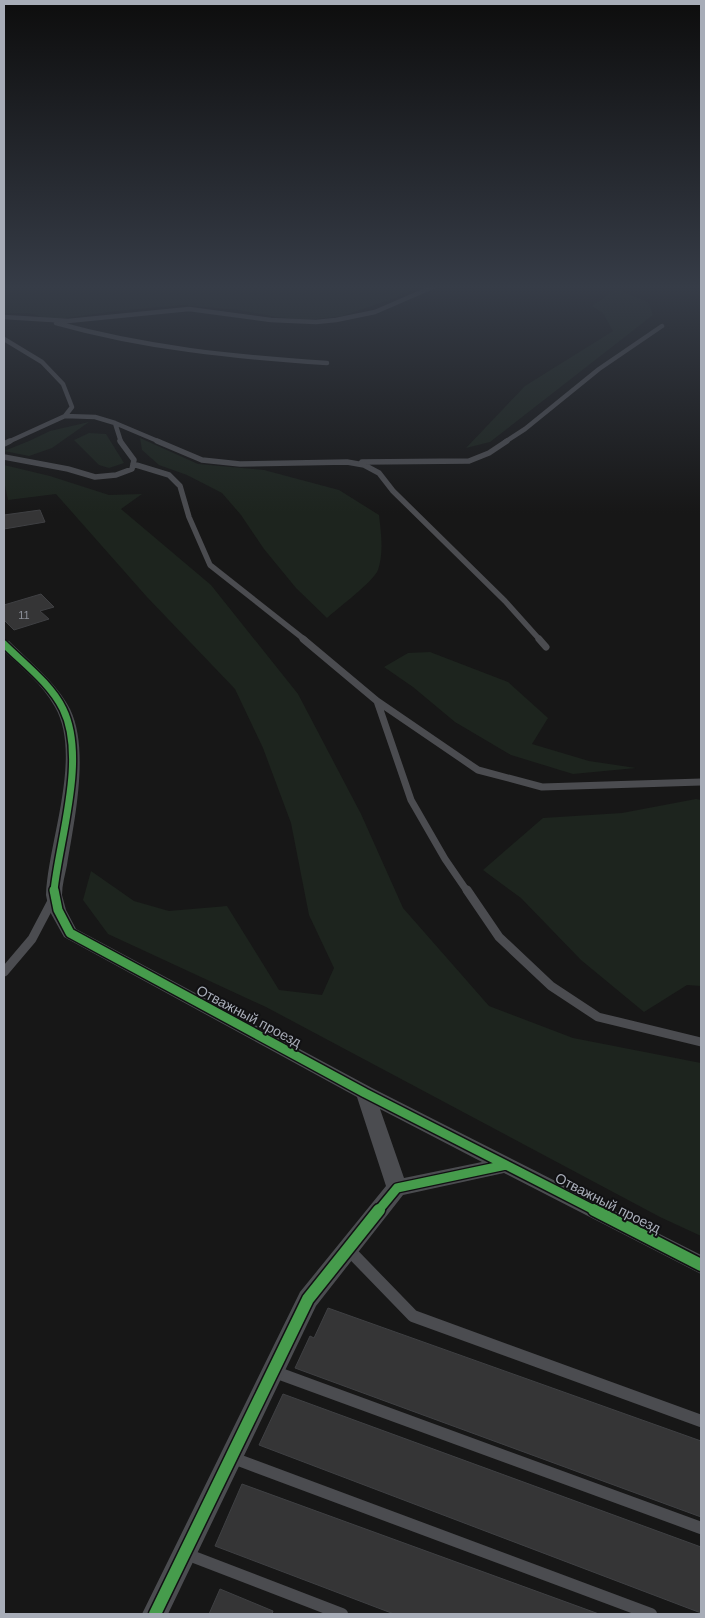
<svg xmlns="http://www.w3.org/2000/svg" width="705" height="1618" font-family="Helvetica,sans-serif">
	<rect width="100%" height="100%" fill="#171717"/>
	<path fill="#1d241e" d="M4,286H419L395,298L342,316L308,320L277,317L239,310L182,305L116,311L51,320L29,313H4Z
		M616,289L648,302L653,315L490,442L466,448L525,386L613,331L603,313L592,306Z
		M89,422L52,448L29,456L4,451L29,441L50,431Z
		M89,433L106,434L124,463L109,468L99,465L74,440Z
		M140,438L198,464L264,470L339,490L379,515C381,533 384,552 378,570C373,582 338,608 327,618L296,588L264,549L241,515L222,493L187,475L159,465L142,450Z
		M4,465L50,476L109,495L142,494L121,509L211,585L298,694L361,814L403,908L489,1006L573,1038L701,1063V1236L660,1217L266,1007L108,934L83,900L91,871L134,901L169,911L227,906L279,990L322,995L334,968L309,915L291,823L263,748L235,689L147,597L56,494L8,500L4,481Z
		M430,652L508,682L548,718L532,744L589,761L636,768L573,774L511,755L455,722L413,687L384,667L408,653Z
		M696,799L701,800V986L687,985L644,1012L581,960L521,898L483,870L543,818L622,813Z"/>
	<path fill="#353536" stroke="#3f4043" d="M40,510L45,522L4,529V515Z
		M41,594L54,607L40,611L49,619L14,630L4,620V605Z
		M328,1308L701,1441V1517L295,1368L310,1336L314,1338Z
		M283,1394L701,1547V1613L259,1445Z
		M242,1484L599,1614H394L215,1546Z
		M220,1589L273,1611L272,1614H209Z"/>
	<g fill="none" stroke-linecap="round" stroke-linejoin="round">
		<path stroke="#4b4c50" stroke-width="4.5" d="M4,317L68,321L189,309L271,320L316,322L336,320L375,312L435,286
			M56,323C145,348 235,357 327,363
			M4,339L42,362L63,384L72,407L65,416L8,442
			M65,416L95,417L115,423L121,442
			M115,423L160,442
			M505,442L525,429L599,369L662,326"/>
		<path stroke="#4b4c50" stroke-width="5.5" d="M157,441L202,460L240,464L347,462L364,465L379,473L393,491L505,601L540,640
			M4,444L10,441
			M4,457L68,469L95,477L116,475L132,469L134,460L120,441
			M362,462L469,461L489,453L507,441
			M133,464L169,475L180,486L189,517L210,565L305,640"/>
		<path stroke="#4b4c50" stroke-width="7" d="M303,639L377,701L411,800L445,859L467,891
			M539,639L546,647
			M377,701L478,770L542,787L701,782"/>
		<path stroke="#4b4c50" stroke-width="9" d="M467,890L499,937L551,986L598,1017L701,1042
			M4,972L32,939L52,901"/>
		<path stroke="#4b4c50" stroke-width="12" d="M348,1249L413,1316L701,1421
			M275,1372L701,1528
			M233,1458L651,1614
			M186,1554L342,1614"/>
		<path fill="#4b4c50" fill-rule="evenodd" d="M4,640L9,641C30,662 56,682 70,709C90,750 74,822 67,865C65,875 62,885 62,895L66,910L76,929L372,1088L701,1255V1274L504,1173L403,1195L316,1306L168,1614H142L300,1292L386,1186L357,1097L64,937L49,910L46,895C48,842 83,756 55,707C43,685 22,668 4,651ZM380,1109L482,1162L404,1178Z"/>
		<g stroke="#111113" stroke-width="10">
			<path id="cycleway-far2" d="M4,644C24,664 50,683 63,709C87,758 59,840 54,891"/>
		</g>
		<g stroke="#111113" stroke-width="12">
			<path id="cycleway-far1" d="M54,890L58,910L70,933L365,1093L596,1211
				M378,1211L397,1188L506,1165"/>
		</g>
		<g stroke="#111113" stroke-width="15">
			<path id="cycleway" d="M594,1210L701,1265
				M155,1614L308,1299L379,1210"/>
		</g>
		<use href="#cycleway-far2" stroke="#469c4c" stroke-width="7"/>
		<use href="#cycleway-far1" stroke="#469c4c" stroke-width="9"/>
		<use href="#cycleway" stroke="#469c4c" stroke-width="12"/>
	</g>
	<linearGradient id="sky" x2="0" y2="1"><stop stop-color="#0d0d0d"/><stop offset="0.56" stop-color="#363c47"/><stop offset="1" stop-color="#363c47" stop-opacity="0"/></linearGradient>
	<rect width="705" height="513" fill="url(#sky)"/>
	<g text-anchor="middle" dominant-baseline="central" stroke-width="4" stroke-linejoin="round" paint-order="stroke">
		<g font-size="11" fill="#8b8f98">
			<text x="24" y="615">11</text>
		</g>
		<g font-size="14" fill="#a8adb8" stroke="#111113">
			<text transform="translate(249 1016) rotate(28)">Отважный проезд</text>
			<text transform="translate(608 1203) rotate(27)">Отважный проезд</text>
		</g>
	</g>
	<rect width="705" height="1618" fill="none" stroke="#a8adb8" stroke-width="10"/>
</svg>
